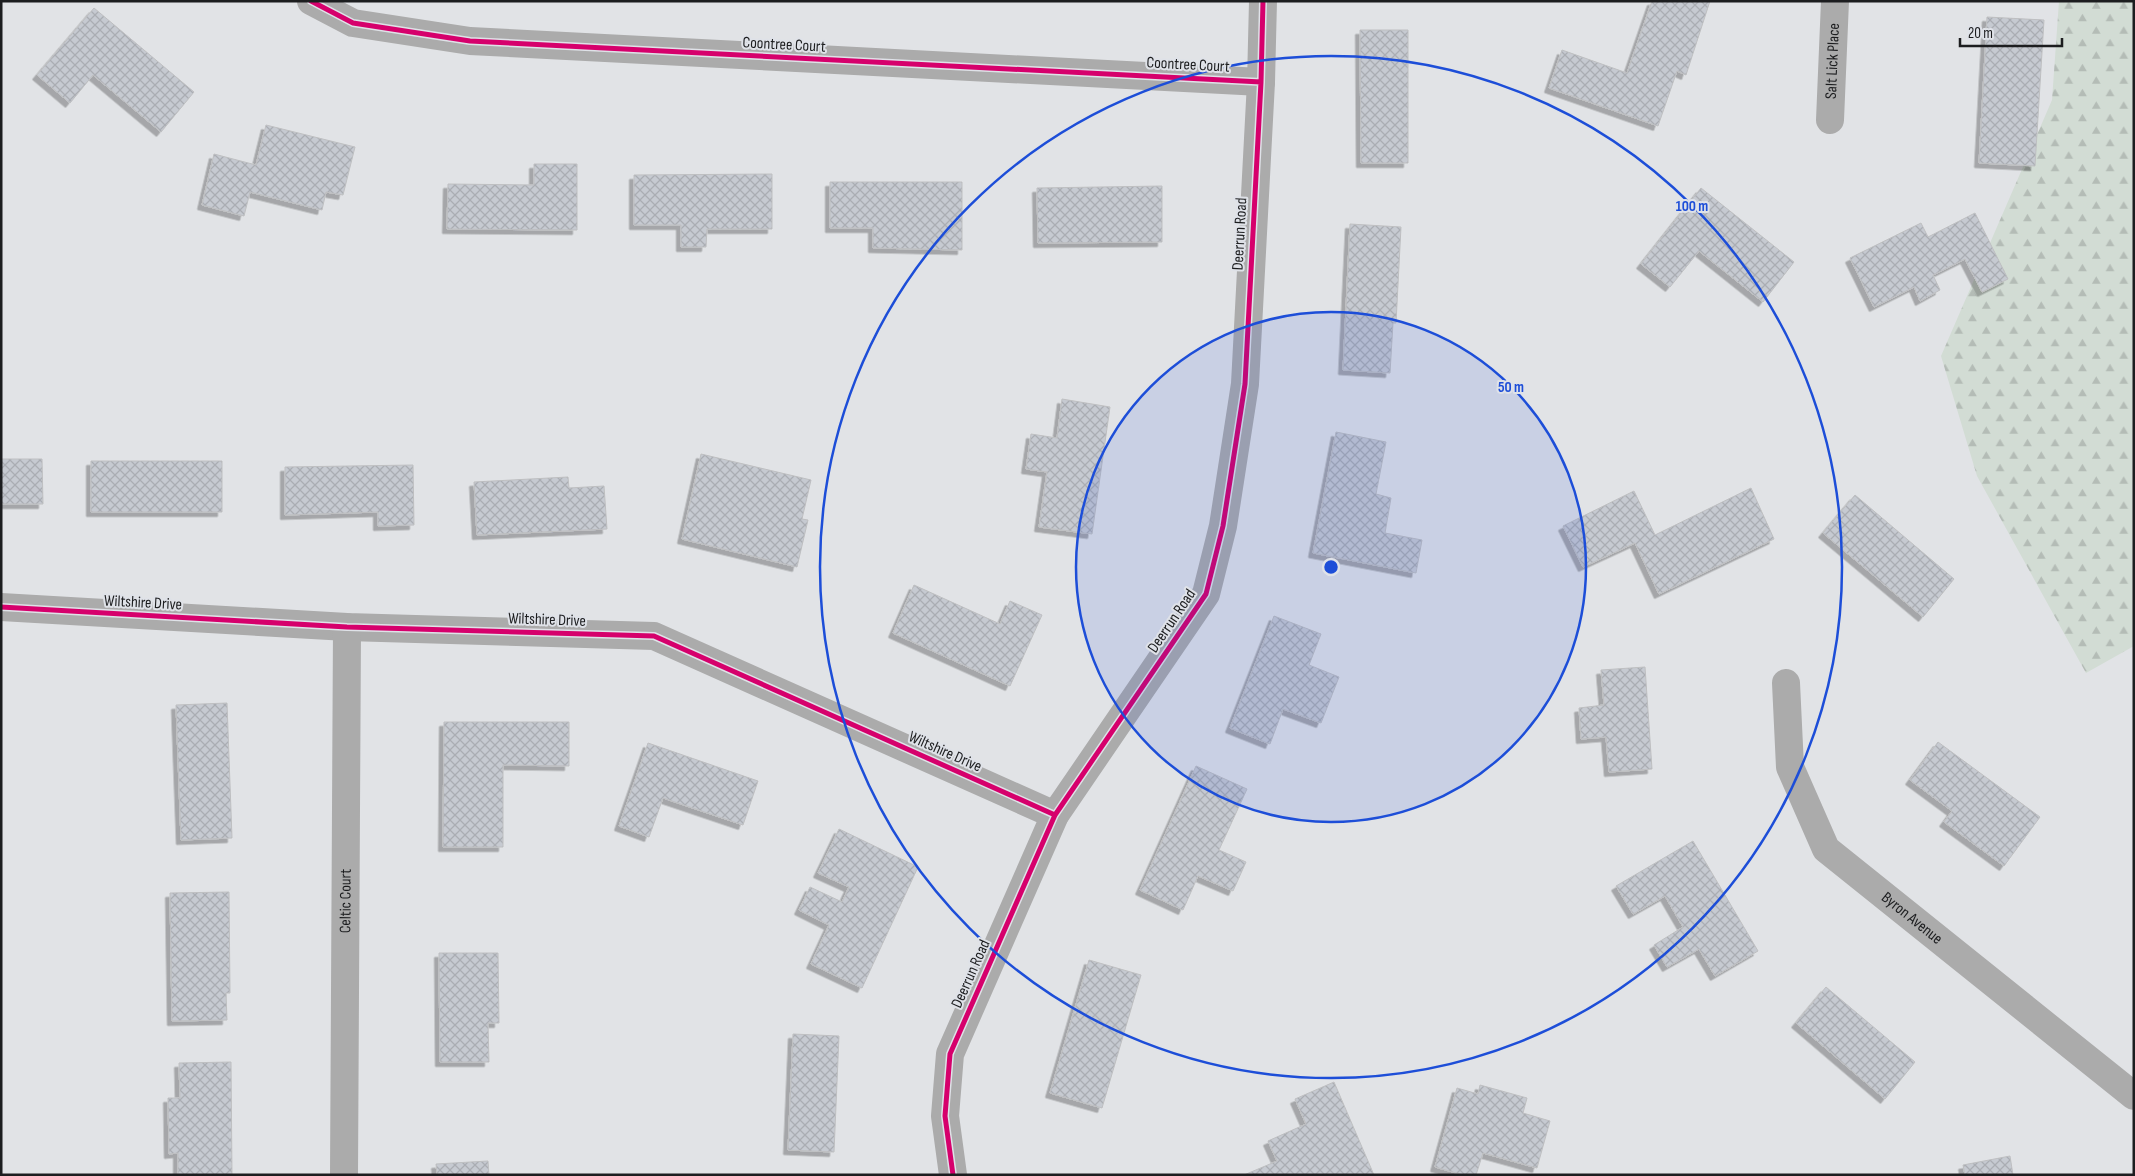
<svg xmlns="http://www.w3.org/2000/svg" width="2135" height="1176" font-family="'Sofia Sans Condensed',sans-serif">
	<defs>
		<pattern id="forest-firs" width="22" height="20" patternUnits="userSpaceOnUse" patternTransform="scale(1.25)"><rect width="22" height="20" fill="#d2dcd4"/><path d="M5 1l3.5 6h-7zM16 11l3.5 6h-7z" fill="#b4bcb6"/></pattern>
		<pattern id="building-cross-hatch" width="8" height="8" patternUnits="userSpaceOnUse" patternTransform="scale(1.25)"><rect width="8" height="8" fill="#c6cad1"/><path d="M0 0l8 8M0 8l8-8" fill="none" stroke="#aaadb3"/></pattern>
		<filter id="shadow"><feDropShadow dx="-4.5" dy="4.5" stdDeviation="0" flood-color="#0004"/></filter>
	</defs>
	<rect width="100%" height="100%" fill="#e1e3e6"/>
	<path fill="url(#forest-firs)" d="M2059,1H2134V646L2086,673L1977,476L1941,356L2052,100Z"/>
	<path fill="url(#building-cross-hatch)" stroke="#bebfc1" filter="url(#shadow)" d="M1652,1H1710L1686,75L1677,71L1658,126L1549,88L1562,50L1627,73Z
		M94,8L194,92L161,132L93,75L70,103L37,75Z
		M1987,17L2044,20L2035,166L1979,163Z
		M1360,30H1408V163H1361Z
		M266,125L355,147L343,195L326,192L322,210L250,192L244,216L202,205L214,154L256,165Z
		M534,164H577V230L447,229L448,184L534,185Z
		M772,174V229H707L706,247H681V225H634V175Z
		M830,182H962V250L873,248V228H830Z
		M1162,186V242L1038,243L1037,188Z
		M1701,188L1794,262L1763,302L1699,251L1670,287L1641,264Z
		M1975,213L2008,279L1982,292L1965,259L1933,275L1940,290L1920,301L1914,287L1874,307L1850,258L1921,223L1928,237Z
		M1350,224L1401,227L1396,323H1393L1390,373L1343,370Z
		M1062,399L1110,407L1092,534L1039,527L1047,472L1026,469L1031,434L1057,438Z
		M1336,432L1386,442L1376,494L1391,498L1385,533L1422,540L1416,573L1313,553Z
		M701,454L811,480L802,519L808,520L797,567L682,539Z
		M1,459H42L43,504H1Z
		M91,461H222V512H91Z
		M413,465L414,525L378,526V512L285,515V467Z
		M568,477L569,488L604,486L607,529L477,535L474,482Z
		M1751,488L1774,539L1659,594L1635,543L1583,567L1563,526L1634,491L1655,535Z
		M1855,495L1954,579L1923,617L1823,533Z
		M914,585L1000,624L1010,601L1042,615L1010,686L893,633Z
		M1274,616L1321,634L1309,665L1339,677L1321,723L1283,709L1270,744L1230,728Z
		M1645,667L1652,769L1609,772L1606,737L1581,739L1579,708L1604,705L1601,670Z
		M227,703L232,838L181,840L176,705Z
		M444,722H569V766L503,765V847H443Z
		M1938,742L2040,817L2004,866L1944,822L1952,811L1910,780Z
		M648,743L758,781L743,825L663,798L649,837L619,826Z
		M1196,766L1247,789L1219,850L1246,862L1233,891L1198,876L1183,910L1140,890Z
		M839,829L918,867L862,988L811,964L829,925L799,910L810,887L842,902L849,887L818,873Z
		M1693,841L1758,951L1715,976L1699,949L1667,967L1654,945L1683,927L1665,896L1633,914L1616,886Z
		M229,892L230,993H226L227,1020L172,1021L170,893Z
		M439,953H498L499,1023H488L489,1062H440Z
		M1089,960L1141,975L1102,1108L1050,1093Z
		M1826,987L1915,1062L1885,1099L1796,1023Z
		M793,1034L839,1036L834,1152L788,1150Z
		M231,1062L232,1175H178V1153L169,1154L168,1098H180L179,1063Z
		M1334,1082L1374,1175H1244L1277,1161L1268,1141L1306,1124L1295,1099Z
		M1480,1085L1527,1098L1523,1113L1550,1121L1537,1168L1483,1153L1476,1175H1463L1435,1167L1457,1088L1478,1094Z
		M2010,1156L2013,1175H1965L1963,1165Z
		M488,1161L489,1175H437L436,1164Z"/>
	<g fill="none" stroke-linecap="round" stroke-linejoin="round">
		<g stroke="#ababab" stroke-width="28">
			<path d="M311,1L353,23L470,41L1261,82"/>
			<path id="s1" d="M1830,120L1835,1"/>
			<path d="M1,607L347,627L654,636L1055,815"/>
			<path id="s2" d="M1786,683L1790,767L1826,849L2134,1096"/>
			<path id="s3" d="M344,1175L347,627"/>
			<path d="M953,1175L945,1116L950,1054L1055,815L1206,594L1223,526L1245,384L1261,82L1263,1"/>
		</g>
		<g stroke="#dfe2e8" stroke-width="8">
			<path id="cycleway" d="M311,1L353,23L470,41L1261,82
				M1,607L347,627L654,636L1055,815
				M953,1175L945,1116L950,1054L1055,815L1206,594L1223,526L1245,384L1261,82L1263,1"/>
		</g>
		<use href="#cycleway" stroke="#d6006c" stroke-width="5"/>
	</g>
	<circle cx="1331" cy="567" r="255" fill="#1d4ed8" fill-opacity=".12"/>
	<g fill="none" stroke="#1d4ed8" stroke-width="2.5">
		<circle cx="1331" cy="567" r="255"/>
		<circle cx="1331" cy="567" r="511"/>
	</g>
	<g text-anchor="middle" dominant-baseline="central" stroke-width="4" stroke-linejoin="round" paint-order="stroke">
		<g font-size="16" fill="#1c1d1f" stroke="#dfe2e8">
			<text transform="translate(784 45) rotate(3)">Coontree Court</text>
			<text stroke="none"><textPath href="#s1" startOffset="59">Salt Lick Place</textPath></text>
			<text transform="translate(1188 65) rotate(3)">Coontree Court</text>
			<text transform="translate(1240 234) rotate(-87)">Deerrun Road</text>
			<text transform="translate(143 603) rotate(3)">Wiltshire Drive</text>
			<text transform="translate(547 620) rotate(2)">Wiltshire Drive</text>
			<text transform="translate(1172 621) rotate(-56)">Deerrun Road</text>
			<text transform="translate(945 752) rotate(24)">Wiltshire Drive</text>
			<text stroke="none"><textPath href="#s3" startOffset="274">Celtic Court</textPath></text>
			<text stroke="none"><textPath href="#s2" startOffset="284">Byron Avenue</textPath></text>
			<text transform="translate(971 974) rotate(-66)">Deerrun Road</text>
		</g>
	</g>
	<circle cx="1331" cy="567" r="8" fill="#1d4ed8" stroke="#dfe2e8" stroke-width="2.5"/>
	<g font-size="15" text-anchor="middle" font-weight="bold" fill="#1d4ed8" stroke="#dfe2e8" stroke-width="4" stroke-linejoin="round" paint-order="stroke">
		<text x="1692" y="211">100 m</text>
		<text x="1511" y="392">50 m</text>
	</g>
	<rect width="2135" height="1176" fill="none" stroke="#1c1d1f" stroke-width="5"/>
	<path d="M1960 38v8h102v-8" fill="none" stroke="#1c1d1f" stroke-width="2.5"/>
	<text x="1968" y="38" font-size="15" fill="#1c1d1f" stroke="#dfe2e8" stroke-width="4" paint-order="stroke">20 m</text>
</svg>
